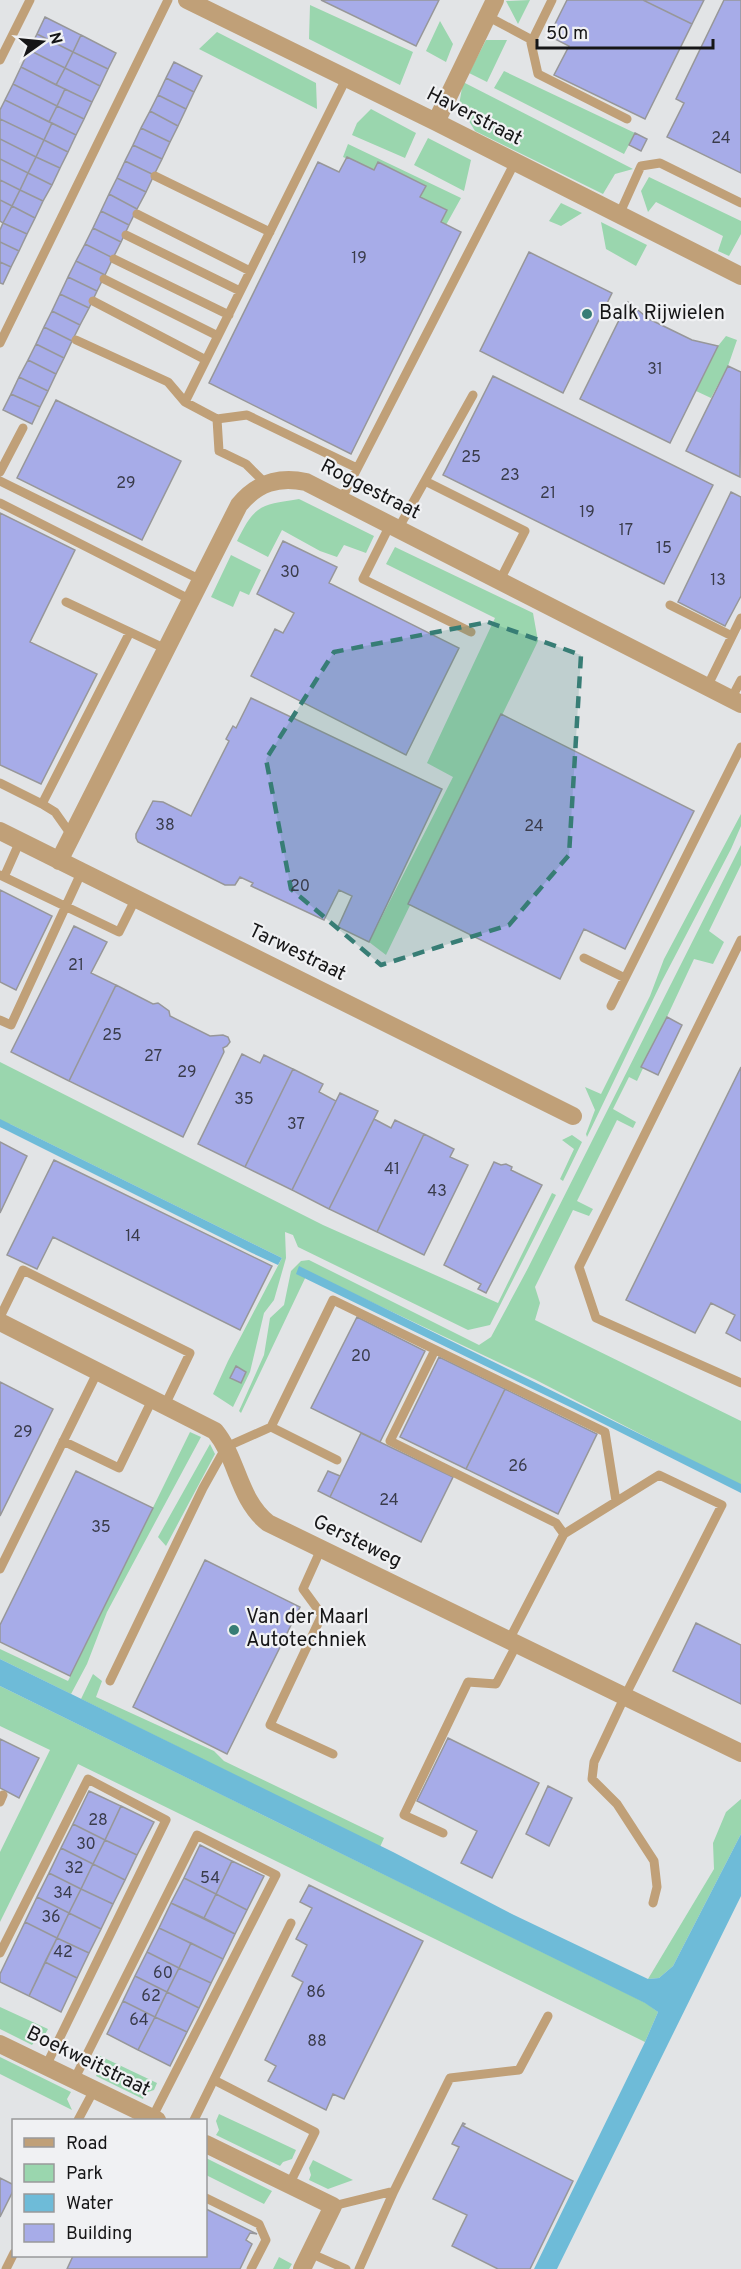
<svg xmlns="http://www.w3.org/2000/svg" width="741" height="2269" font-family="Overpass,sans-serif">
	<rect width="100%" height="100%" fill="#e2e4e6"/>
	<path fill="#9ad6ae" d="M530,0L518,24L506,1Z
		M310,5L413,52L400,85L309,39Z
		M440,21L453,44L446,62L426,51Z
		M217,32L316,83L317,109L199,49Z
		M486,40H507L487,82L469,73Z
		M504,71L635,133L624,154L494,88Z
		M463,82L633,169L615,174L603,194L475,131L459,105Z
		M371,109L416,133L405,158L352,135L357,123Z
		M428,138L471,160L464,191L414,165Z
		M348,144L461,198L446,225L441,222L447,210L420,197L425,186L378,162L374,170L343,157Z
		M649,177L741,221V234L729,256L718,251L723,236L656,202L648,212L641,191Z
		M561,203L582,213L561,226L549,221Z
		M601,222L647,245L636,266L606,249Z
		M726,336L737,340L728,366L711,398L696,391L718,346Z
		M299,499L374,536L366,553L344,545L337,557L320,551L282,530L268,557L237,541C255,504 261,505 299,499Z
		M395,547L533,613L538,641L386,955L369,942L453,777L427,763L495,618L386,564Z
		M231,555L261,570L249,595L240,591L233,607L211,597Z
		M741,814V826L731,849L662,981L587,1137L586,1134L595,1110L585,1087L601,1094L650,996L664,959Z
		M741,845V865L709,931L724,942L713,964L694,959L637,1081L629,1077L613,1109L636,1122L633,1128L617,1120L577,1201L593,1209L589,1216L573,1210L535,1287L540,1303L535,1320L741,1421V1486L536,1380L308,1272L241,1413L239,1411L264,1355L270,1318L284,1305L291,1271L301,1261L309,1260L479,1345L491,1337L527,1270Z
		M0,1062L323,1225L498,1303L552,1193L556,1195L490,1325L468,1330L298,1247L293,1235L285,1232L286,1258L274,1300L264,1313L250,1372L233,1407L213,1394L228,1361L282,1258L10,1124L7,1130L0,1127Z
		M572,1135L582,1142L563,1181L560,1179L574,1149L562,1140Z
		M190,1432L201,1437L107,1612L87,1664L71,1694L0,1659V1649L68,1681Z
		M210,1444L215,1454L166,1546L158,1537Z
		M93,1674L102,1681L96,1697L214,1751L224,1761L384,1838L380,1847L81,1699Z
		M0,1686L646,2003L658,2012L645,2042L78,1764L0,1922V1852L50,1750L0,1726Z
		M741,1799V1834L673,1966L659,1978L648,1979L714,1869L713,1843L726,1812Z
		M0,2007L48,2029L44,2036L36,2039L32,2045L0,2029Z
		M98,2055L157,2083L154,2090L145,2093L143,2099L96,2076L99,2069L96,2060Z
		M0,2057L71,2092L67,2099L72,2110L0,2074Z
		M219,2114L296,2150L292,2159L283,2162L280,2166L216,2135L219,2130L216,2121Z
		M206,2158L272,2191L264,2204L206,2175Z
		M313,2160L353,2180L328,2189L309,2180L311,2175L309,2168Z
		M279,2257L292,2264L289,2269H273Z"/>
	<path fill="#6ebbd8" d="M0,1119L282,1258L278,1265L252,1253L0,1127Z
		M299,1266L741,1484V1493L574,1409L296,1274Z
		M0,1659L393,1852L514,1915L648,1979L659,1978L673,1966L741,1834V1896L557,2269H534L645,2042L658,2012L645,2003L0,1686Z"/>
	<path fill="#a7ace8" stroke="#979799" stroke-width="1.5" d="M321,0H439L416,46Z
		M567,0H643L692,24L645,119L554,75L569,46L549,36Z
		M643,0H704L692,24Z
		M724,0H741V173L667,137L684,103L676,99Z
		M45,17L81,35L73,52L37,34Z
		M37,34L73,52L65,68L29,50Z
		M81,35L116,53L108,69L73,52Z
		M29,50L65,68L56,85L21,67Z
		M73,52L108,69L100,86L65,68Z
		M174,62L202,76L194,92L166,78Z
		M21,67L65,89L57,106L13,84Z
		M65,68L100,86L92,102L56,85Z
		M166,78L194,92L186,109L158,95Z
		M13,84L57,106L49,122L5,100Z
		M65,89L92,102L84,119L57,106Z
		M158,95L186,109L178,126L150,111Z
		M5,100L52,123L44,140L0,119V110Z
		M57,106L84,119L76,135L49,122Z
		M150,111L178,126L170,142L141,128Z
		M0,119L44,140L36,157L0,139Z
		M52,123L76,135L68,152L44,140Z
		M141,128L170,142L162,159L133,145Z
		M635,133L647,139L641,151L629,145Z
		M0,139L36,157L28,173L0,159Z
		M44,140L68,152L60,168L36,157Z
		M133,145L162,159L154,175L125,161Z
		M36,157L60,168L52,185L28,173Z
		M347,157L374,170L378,162L426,186L420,197L447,210L441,222L461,232L351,454L209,383L318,162L339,172Z
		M0,159L28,173L20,190L0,180Z
		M125,161L154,175L146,192L117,178Z
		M28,173L52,185L43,201L20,190Z
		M117,178L146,192L137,209L109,194Z
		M0,180L20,190L12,206L0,200Z
		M20,190L43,201L35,218L12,206Z
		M109,194L137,209L129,225L101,211Z
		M0,200L12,206L3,223L0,221Z
		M12,206L35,218L27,234L3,223Z
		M101,211L129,225L121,242L93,228Z
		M3,223L27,234L19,251L0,242V230Z
		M93,228L121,242L113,258L85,244Z
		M0,242L19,251L11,267L0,262Z
		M85,244L113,258L105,275L76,261Z
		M529,252L612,293L563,393L480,351Z
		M76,261L105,275L97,291L68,277Z
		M0,262L11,267L3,284L0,283Z
		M68,277L97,291L89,308L60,294Z
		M60,294L89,308L80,325L52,311Z
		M628,302L649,319L692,340L718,346L670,443L580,399Z
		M52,311L80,325L72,341L44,327Z
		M44,327L72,341L64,358L36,344Z
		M36,344L64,358L56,374L28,360Z
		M28,360L56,374L48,391L19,377Z
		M728,366L741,372L740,477L686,451Z
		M493,376L713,485L664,584L443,475Z
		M19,377L48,391L40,407L11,394Z
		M11,394L40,407L32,424L3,410Z
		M56,400L181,461L142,540L17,478Z
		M731,492L741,497V596L725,626L678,602Z
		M0,513L75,550L30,642L97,674L41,784L0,765Z
		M283,541L337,567L329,583L459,648L406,755L251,676L275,629L283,633L294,613L257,594Z
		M251,698L442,789L369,942L338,927L352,896L339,890L324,920L251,886L253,883L240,877L235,885H225L138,842L136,838V834L153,801L163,802L191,816L229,741L226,739L233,726L236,728Z
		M501,714L694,811L625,949L584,929L560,979L408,904Z
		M0,890L52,916L16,990L0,982Z
		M74,926L107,942L91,973L116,985L69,1081L11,1052Z
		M116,985L153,1004L158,1003L169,1011L170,1016L210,1036L223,1035L228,1037L230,1042L227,1046L223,1048L224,1052L183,1137L69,1081Z
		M667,1017L682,1025L658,1075L641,1067Z
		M242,1054L260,1063L264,1055L293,1069L245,1167L198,1144Z
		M741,1067V1341L726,1333L735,1315L711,1303L695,1333L626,1300Z
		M293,1069L323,1084L319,1092L336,1101L292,1190L245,1167Z
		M340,1093L378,1111L329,1209L292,1190Z
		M374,1119L391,1128L395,1120L424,1134L377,1232L329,1209Z
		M424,1134L454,1149L450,1157L468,1165L424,1255L377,1232Z
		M0,1142L27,1156L0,1213Z
		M54,1160L272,1266L240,1330L53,1237L37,1269L7,1255Z
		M494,1162L501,1165L506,1164L512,1167L511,1170L542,1185L486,1293L478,1289L481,1284L444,1265Z
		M357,1317L425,1351L380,1442L311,1408Z
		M439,1357L505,1389L466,1469L400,1437Z
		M236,1366L246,1372L241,1383L230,1378Z
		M0,1382L53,1409L0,1516Z
		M505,1389L597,1434L558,1514L466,1469Z
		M361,1433L453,1477L421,1542L330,1497Z
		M76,1471L153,1508L70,1676L0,1642V1625Z
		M328,1471L340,1476L330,1497L318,1491Z
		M205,1560L300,1607L227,1754L133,1707Z
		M696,1623L741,1645V1704L673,1671Z
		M448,1738L539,1783L492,1878L461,1863L477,1831L417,1801Z
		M0,1739L39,1758L19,1798L0,1788Z
		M548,1786L572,1798L549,1846L526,1834Z
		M89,1791L121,1806L105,1840L73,1824Z
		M121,1806L154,1822L137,1855L105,1840Z
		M73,1824L105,1840L93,1864L61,1848Z
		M105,1840L137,1855L125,1880L93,1864Z
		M200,1845L232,1861L216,1894L184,1878Z
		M61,1848L93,1864L81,1889L49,1873Z
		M232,1861L264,1876L247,1910L216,1894Z
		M93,1864L125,1880L113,1904L81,1889Z
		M49,1873L81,1889L69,1913L37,1897Z
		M184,1878L216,1894L204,1918L171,1903Z
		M309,1885L423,1941L344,2099L333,2094L326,2110L268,2081L276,2066L265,2060L303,1982L292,1976L307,1945L296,1939L312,1908L300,1902Z
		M81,1889L113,1904L101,1929L69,1913Z
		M216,1894L247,1910L235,1934L204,1918Z
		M37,1897L69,1913L57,1938L25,1922Z
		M171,1903L235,1934L223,1959L159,1928Z
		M69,1913L101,1929L89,1953L57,1938Z
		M25,1922L57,1938L29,1996L0,1982V1974Z
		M159,1928L191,1943L179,1968L147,1952Z
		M57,1938L89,1953L77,1978L45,1962Z
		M191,1943L223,1959L211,1983L179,1968Z
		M147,1952L179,1968L167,1992L135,1976Z
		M45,1962L77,1978L61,2012L29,1996Z
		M179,1968L211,1983L199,2008L167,1992Z
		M135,1976L167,1992L155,2017L123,2001Z
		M167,1992L199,2008L187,2032L155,2017Z
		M123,2001L155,2017L138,2050L107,2034Z
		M155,2017L187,2032L170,2066L138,2050Z
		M463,2123L465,2124L463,2126L573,2181L530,2269H498L452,2246L467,2215L433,2199L459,2147L452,2144Z
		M0,2178L14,2185V2189L0,2217Z
		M206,2209L257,2234L250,2233L246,2240L252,2244L240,2269H67L73,2256H206Z"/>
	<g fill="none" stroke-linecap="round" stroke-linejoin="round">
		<path stroke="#c0a078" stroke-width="9" d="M552,0L531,43L538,74L627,119
			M487,16L532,40
			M0,60L30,0
			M155,176L270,232
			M137,214L250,271
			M619,215L641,166L660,163L741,203
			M126,235L240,291
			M114,259L229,315
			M104,279L218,336
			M93,301L206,360
			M76,340L168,382L185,402L217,419L219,451L246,464L265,483
			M0,343L168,0
			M185,402L346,79
			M217,419L247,415L357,468
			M0,472L23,428
			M0,481L201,580
			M425,481L525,531L500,580
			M341,500L515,162
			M0,503L191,600
			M390,525L363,579L471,632
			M398,529L473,395
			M66,602L166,649
			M670,605L732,636
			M707,687L741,618
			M731,699L741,680
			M0,783L42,804L130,632
			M42,804L55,812L72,836
			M0,875L119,932L136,898
			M4,877L20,841
			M741,940L579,1267L596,1318L741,1383
			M584,958L625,978
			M611,1006L741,747
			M0,1020L11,1025L82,871
			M0,1317L23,1270L190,1353L165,1405
			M435,1350L390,1441L556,1523L564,1534
			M271,1427L337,1460
			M63,1441L119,1468L153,1398
			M321,1549L303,1589L322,1615L270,1725L333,1754
			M0,1569L98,1371
			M509,1640L564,1534L659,1475L722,1505L625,1696L594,1762L592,1779L617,1804L654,1861L657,1887L653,1903
			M110,1681L203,1488L226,1447L271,1427L333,1300L605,1432L616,1501
			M0,1802L3,1795
			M443,1833L404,1815L468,1682L496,1684L517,1644
			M0,1953L88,1779L166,1820L46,2066
			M74,2080L197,1835L276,1875L151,2120
			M214,2080L315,2132L289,2185
			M78,2120L94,2090
			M194,2120L291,1923
			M206,2198L259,2224L266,2240L251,2269
			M333,2206L394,2191L450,2078L519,2070L548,2016
			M310,2253L346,2269
			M6,2269L14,2253
			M359,2269L394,2191"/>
		<path stroke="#c0a078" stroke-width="18" d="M187,0L436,122L741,276
			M436,122L495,0
			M0,831L573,1116
			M59,861L239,505C257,483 278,476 306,482L741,704
			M0,1322L215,1431C238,1459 238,1499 268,1523L741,1753
			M0,2044L157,2120
			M206,2144L333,2206L302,2269"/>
	</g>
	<path fill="#377d75" fill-opacity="0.2" stroke="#377d75" stroke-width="4.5" stroke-dasharray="12 8" stroke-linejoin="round" d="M488,622L581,655L569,855L509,925L381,965L291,889L266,759L334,652Z"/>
	<g fill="#377d75" stroke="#f0f1f3" stroke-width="2">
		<circle cx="587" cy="314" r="6"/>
		<circle cx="234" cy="1630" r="6"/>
	</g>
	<g text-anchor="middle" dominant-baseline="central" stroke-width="4.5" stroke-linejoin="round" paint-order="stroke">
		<g font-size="16" fill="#3a3c4b">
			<text x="721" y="139">24</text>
			<text x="359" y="259">19</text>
			<text x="655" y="370">31</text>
			<text x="471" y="458">25</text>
			<text x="510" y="476">23</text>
			<text x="126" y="484">29</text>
			<text x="548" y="494">21</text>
			<text x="587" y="513">19</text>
			<text x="626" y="531">17</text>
			<text x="664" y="549">15</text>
			<text x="290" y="573">30</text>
			<text x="718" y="581">13</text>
			<text x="165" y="826">38</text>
			<text x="534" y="827">24</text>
			<text x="300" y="887">20</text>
			<text x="76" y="966">21</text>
			<text x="112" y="1036">25</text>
			<text x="153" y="1057">27</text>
			<text x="187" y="1073">29</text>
			<text x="244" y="1100">35</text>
			<text x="296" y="1125">37</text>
			<text x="392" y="1170">41</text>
			<text x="437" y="1192">43</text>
			<text x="133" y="1237">14</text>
			<text x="361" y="1357">20</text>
			<text x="23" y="1433">29</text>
			<text x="518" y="1467">26</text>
			<text x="389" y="1501">24</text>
			<text x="101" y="1528">35</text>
			<text x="98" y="1821">28</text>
			<text x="86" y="1845">30</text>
			<text x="74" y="1869">32</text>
			<text x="210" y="1879">54</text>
			<text x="63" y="1894">34</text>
			<text x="51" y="1918">36</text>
			<text x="63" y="1953">42</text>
			<text x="163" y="1974">60</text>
			<text x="316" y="1993">86</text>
			<text x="151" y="1997">62</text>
			<text x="139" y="2021">64</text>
			<text x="317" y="2042">88</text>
		</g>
		<g font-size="20" fill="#161617" stroke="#f0f1f3">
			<text transform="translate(474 117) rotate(27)">Haverstraat</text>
			<text transform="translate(370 490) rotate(27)">Roggestraat</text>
			<text transform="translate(297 953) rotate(26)">Tarwestraat</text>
			<text transform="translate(357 1542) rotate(26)">Gersteweg</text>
			<text transform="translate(88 2062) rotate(26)">Boekweitstraat</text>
		</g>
		<g font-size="20" fill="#161617" stroke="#f0f1f3" text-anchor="start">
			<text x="599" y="314">Balk Rijwielen</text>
			<text x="246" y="1618">Van der Maarl<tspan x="246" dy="23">Autotechniek</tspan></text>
		</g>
	</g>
	<rect x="12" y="2119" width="195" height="138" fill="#f0f1f3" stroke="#99999b" stroke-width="1.5"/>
	<rect x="24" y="2138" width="30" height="9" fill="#c0a078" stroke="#99999b" stroke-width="1.5"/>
	<text x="66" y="2149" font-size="18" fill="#161617">Road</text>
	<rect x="24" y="2164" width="30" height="18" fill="#9ad6ae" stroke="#99999b" stroke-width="1.5"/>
	<text x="66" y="2179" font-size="18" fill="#161617">Park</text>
	<rect x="24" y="2194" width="30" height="18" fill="#6ebbd8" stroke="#99999b" stroke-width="1.5"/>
	<text x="66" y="2209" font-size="18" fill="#161617">Water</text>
	<rect x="24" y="2224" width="30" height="18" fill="#a7ace8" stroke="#99999b" stroke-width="1.5"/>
	<text x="66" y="2239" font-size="18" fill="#161617">Building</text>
	<g transform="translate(42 42) rotate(75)" stroke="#f0f1f3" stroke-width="4.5" paint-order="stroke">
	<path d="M0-4.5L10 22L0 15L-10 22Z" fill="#161617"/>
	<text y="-9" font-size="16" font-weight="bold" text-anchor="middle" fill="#161617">N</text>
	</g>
	<path d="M537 39v9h176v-9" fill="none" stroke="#161617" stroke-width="3"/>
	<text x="546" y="39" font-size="18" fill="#161617" stroke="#f0f1f3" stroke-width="4.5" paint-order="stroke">50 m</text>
</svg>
